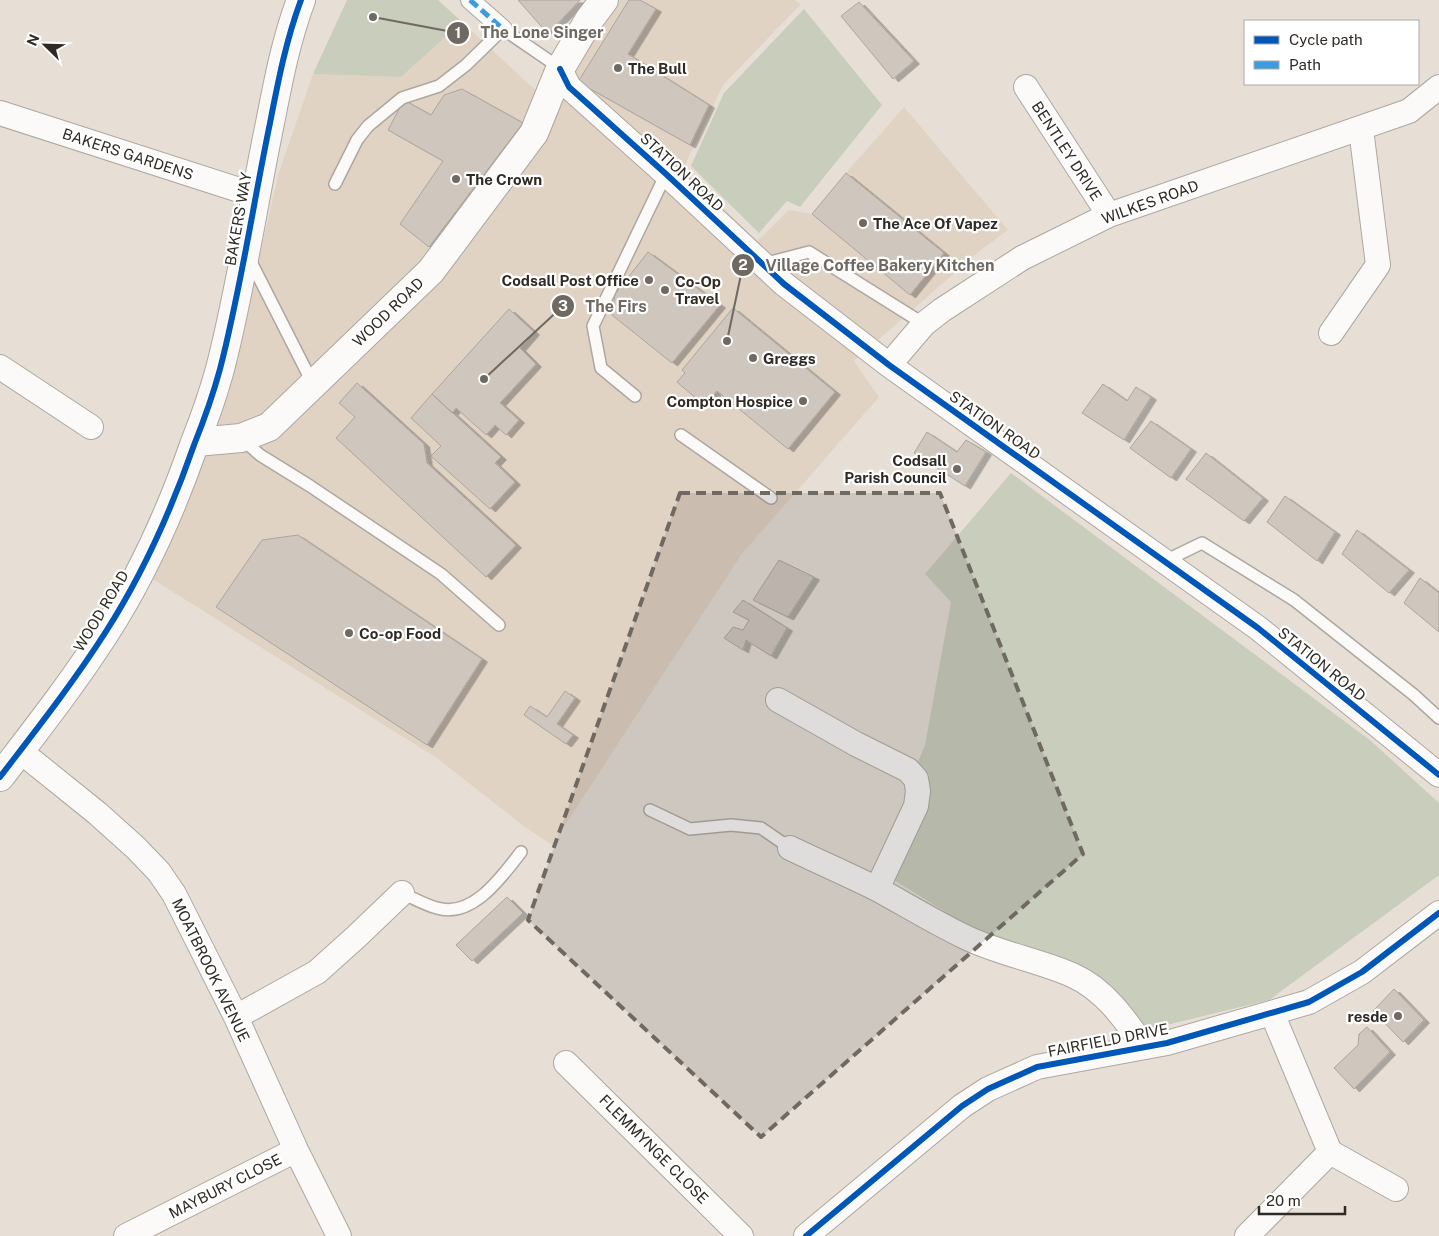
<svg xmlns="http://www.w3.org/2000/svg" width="1439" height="1236" font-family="'Public Sans',sans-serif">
	<defs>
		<filter id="shadow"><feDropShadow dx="5.5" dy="3" stdDeviation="0" flood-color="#0004"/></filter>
	</defs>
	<rect width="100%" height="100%" fill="#e7dfd6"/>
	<path fill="#e1d3c4" d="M620,0H795L801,4L723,85L683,169L757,241L789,210L812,214L846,173L904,107L1008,230L982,249L854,361L879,397L741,555L552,845L525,827L438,759L151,578L227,396L279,172L313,74L401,77L462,22L547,101Z"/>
	<path fill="#c8cdbc" d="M347,0H438L462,22L401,77L313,74Z
		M804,9L882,105L800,207L787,201L759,233L691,166L724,93Z
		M1011,473L1371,741L1439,803V875L1269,1000L1142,1031L1105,985L1056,955L977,932L891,878L929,782L918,762L925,745L951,602L925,574Z"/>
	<path fill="#cfc6be" stroke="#aca59e" filter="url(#shadow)" d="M518,0H580L548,34Z
		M629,0H640L656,9L628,54L709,105L690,145L578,82Z
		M859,2L914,61L893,79L841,16Z
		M462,89L523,123L429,247L400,224L443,161L388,130L404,100L431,115L444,95Z
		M846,173L944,253L910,295L812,214Z
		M648,252L720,305L672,363L612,315L615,294Z
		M733,308L835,392L788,449L717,391L705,406L677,382L685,373L682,370Z
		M509,309L534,332L520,348L536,364L500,403L519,420L506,435L495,425L486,435L456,408L452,413L432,394Z
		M357,383L424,444L427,463L516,545L486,577L336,438L355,417L339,403Z
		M1103,384L1127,401L1136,387L1151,397L1124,440L1082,413Z
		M432,394L501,457L495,463L515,482L490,509L431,456L441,446L411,418Z
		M1151,421L1191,449L1171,478L1130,448Z
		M927,432L957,452L966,440L986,452L965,486L914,453Z
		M1206,453L1263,498L1244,521L1186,479Z
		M1285,496L1335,532L1317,561L1267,522Z
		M1357,530L1409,570L1389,593L1342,554Z
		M298,535L482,659L427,745L216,607L262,540Z
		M779,560L814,577L788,617L753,600Z
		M1420,578L1439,593V632L1404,603Z
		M743,600L787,628L771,656L746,640L743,650L724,638L733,627L743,630L749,620L733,612Z
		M565,691L575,698L557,724L573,735L566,744L524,715L530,706L547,717Z
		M507,897L523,913L472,961L456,945Z
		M1394,989L1424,1020L1403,1042L1373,1011Z
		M1367,1027L1390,1052L1354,1089L1334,1068L1358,1045L1359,1034Z"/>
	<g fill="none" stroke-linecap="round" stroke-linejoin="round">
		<g stroke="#ada7a0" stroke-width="14">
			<path id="service" d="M335,184L357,140L368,126L402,98L439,86L466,65L503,29L560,68
				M249,258L313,384
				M763,264L809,252L924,324
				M635,396L601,368L593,326L666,174
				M681,435L771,498
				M242,439L260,455L310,486L441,574L499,625
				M1165,561L1202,543L1294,600L1414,695L1439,718
				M650,810L690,829L731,825L761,828L790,848
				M402,893C413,898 425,905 437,908C473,919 503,875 521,852"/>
		</g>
		<g stroke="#ada7a0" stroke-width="20">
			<path id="pedestrian" d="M470,0L503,29"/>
		</g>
		<g stroke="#ada7a0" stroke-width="26">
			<path id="minor" d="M560,69L569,87L666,174L784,284L889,365L1258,628L1439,775
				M1026,87L1109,215
				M0,113L255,195
				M1331,333L1378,265L1361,129
				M889,365L924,324L942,310L1022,258L1109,215L1409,111L1439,87
				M0,367L91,427
				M778,700L856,744L908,770L916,779L918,791L916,806L877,889
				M20,751L97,813L136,848L159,872L174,894L236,1017L296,1150L339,1236
				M790,848C819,862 849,875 879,890C908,906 936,923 965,937C1000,954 1038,960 1072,975C1104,989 1125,1019 1144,1047
				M236,1017L317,972L356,937L402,893
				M566,1063L741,1236
				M1330,1152L1396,1189
				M126,1236L296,1150
				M806,1236L962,1106L988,1089L1037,1067L1167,1043L1309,1002L1362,972L1439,913
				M1247,1236L1330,1152L1272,1013"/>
		</g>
		<g stroke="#ada7a0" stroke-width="30">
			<path id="tertiary" d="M196,442L241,438L269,427L431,271L534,133L560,69L589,20L604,0
				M0,777C36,730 73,683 105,633C143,574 171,511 194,445C204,420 213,395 220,369C241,288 253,205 270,123C278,82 286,40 301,0"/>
		</g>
		<use href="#service" stroke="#fbfaf9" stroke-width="11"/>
		<use href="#pedestrian" stroke="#fbfaf9" stroke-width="18"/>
		<use href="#minor" stroke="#fbfaf9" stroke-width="24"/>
		<use href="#tertiary" stroke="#fbfaf9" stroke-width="28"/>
		<path stroke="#3d9ce0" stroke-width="5" stroke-dasharray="10 5" stroke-linecap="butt" d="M470,0L503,29"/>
		<g stroke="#fff" stroke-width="9">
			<path id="cycleway" d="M560,69L569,87L666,174L784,284L889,365L1258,628L1439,775
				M0,777C36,730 73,683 105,633C143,574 171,511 194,445C204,420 213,395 220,369C241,288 253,205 270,123C278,82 286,40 301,0
				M806,1236L962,1106L988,1089L1037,1067L1167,1043L1309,1002L1362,972L1439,913"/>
		</g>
		<use href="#cycleway" stroke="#0057b8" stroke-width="6"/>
	</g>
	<path fill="#6f6962" fill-opacity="0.2" stroke="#6f6962" stroke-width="4" stroke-dasharray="10 6" stroke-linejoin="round" d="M680,493H940L1083,854L761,1137L528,920Z"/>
	<g fill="#6f6962" stroke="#fff" stroke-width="2">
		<circle cx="618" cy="68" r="5"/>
		<circle cx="456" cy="179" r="5"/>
		<circle cx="863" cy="223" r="5"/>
		<circle cx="649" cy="280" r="5"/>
		<circle cx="665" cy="290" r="5"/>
		<circle cx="753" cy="358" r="5"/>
		<circle cx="803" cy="401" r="5"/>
		<circle cx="957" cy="469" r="5"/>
		<circle cx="349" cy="633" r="5"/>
		<circle cx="1398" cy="1016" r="5"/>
	</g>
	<g text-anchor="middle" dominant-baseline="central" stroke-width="4.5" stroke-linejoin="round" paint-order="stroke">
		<g font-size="15" font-weight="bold" fill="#2f2a24" stroke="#fff" text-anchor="start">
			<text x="628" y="68">The Bull</text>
			<text x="466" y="179">The Crown</text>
			<text x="873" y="223">The Ace Of Vapez</text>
			<text x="639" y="280" text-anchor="end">Codsall Post Office</text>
			<text x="675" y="281">Co-Op<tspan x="675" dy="17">Travel</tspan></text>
			<text x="763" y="358">Greggs</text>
			<text x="793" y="401" text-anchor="end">Compton Hospice</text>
			<text x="947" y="460" text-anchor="end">Codsall<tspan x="947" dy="17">Parish Council</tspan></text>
			<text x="359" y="633">Co-op Food</text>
			<text x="1388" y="1016" text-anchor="end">resde</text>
		</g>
		<g font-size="15" fill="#2f2a24" stroke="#fff">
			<text transform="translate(1067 151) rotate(57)">BENTLEY DRIVE</text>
			<text transform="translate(128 154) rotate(18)">BAKERS GARDENS</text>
			<text transform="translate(682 172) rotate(43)">STATION ROAD</text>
			<text transform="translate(1150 202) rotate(-20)">WILKES ROAD</text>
			<text transform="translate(238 219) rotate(-80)">BAKERS WAY</text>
			<text transform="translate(388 312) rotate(-44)">WOOD ROAD</text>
			<text transform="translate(995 425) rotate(35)">STATION ROAD</text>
			<text transform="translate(101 611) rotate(-59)">WOOD ROAD</text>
			<text transform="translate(1322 664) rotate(39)">STATION ROAD</text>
			<text transform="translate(211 970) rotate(64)">MOATBROOK AVENUE</text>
			<text transform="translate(1108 1040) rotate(-11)">FAIRFIELD DRIVE</text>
			<text transform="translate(654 1149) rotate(45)">FLEMMYNGE CLOSE</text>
			<text transform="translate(225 1186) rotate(-27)">MAYBURY CLOSE</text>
		</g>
	</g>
	<path fill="none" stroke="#6f6962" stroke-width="2" d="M373 17L458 33M727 341L743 265M484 379L563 306"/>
	<g fill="#6f6962" stroke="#fff" stroke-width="2">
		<circle cx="373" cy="17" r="5"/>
		<circle cx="727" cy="341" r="5"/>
		<circle cx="484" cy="379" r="5"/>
		<circle cx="458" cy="33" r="12"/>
		<circle cx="743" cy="265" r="12"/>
		<circle cx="563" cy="306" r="12"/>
	</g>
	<g font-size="15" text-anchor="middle" font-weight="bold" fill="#fff">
		<text x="458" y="38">1</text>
		<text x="743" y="270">2</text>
		<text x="563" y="311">3</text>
	</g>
	<g font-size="16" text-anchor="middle" font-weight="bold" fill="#6f6962" stroke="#fff" stroke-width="4.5" stroke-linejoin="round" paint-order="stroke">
		<text x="542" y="38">The Lone Singer</text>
		<text x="880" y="271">Village Coffee Bakery Kitchen</text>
		<text x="616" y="312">The Firs</text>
	</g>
	<rect x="1244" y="20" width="175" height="65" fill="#ffffff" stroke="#acaaa7"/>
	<rect x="1254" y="36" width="25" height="8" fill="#0057b8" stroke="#acaaa7"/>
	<text x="1289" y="45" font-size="15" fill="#2f2a24">Cycle path</text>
	<rect x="1254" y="61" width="25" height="8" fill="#3d9ce0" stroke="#acaaa7"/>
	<text x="1289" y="70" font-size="15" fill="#2f2a24">Path</text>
	<g transform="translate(45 45) rotate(293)" stroke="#ffffff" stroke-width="4" paint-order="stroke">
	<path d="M0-4L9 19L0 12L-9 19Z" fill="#2f2a24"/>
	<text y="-8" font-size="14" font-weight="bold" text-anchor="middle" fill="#2f2a24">N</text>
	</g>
	<path d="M1259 1206v8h86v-8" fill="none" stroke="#2f2a24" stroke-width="2.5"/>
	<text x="1266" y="1206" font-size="15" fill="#2f2a24" stroke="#ffffff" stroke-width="4" paint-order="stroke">20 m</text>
</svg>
